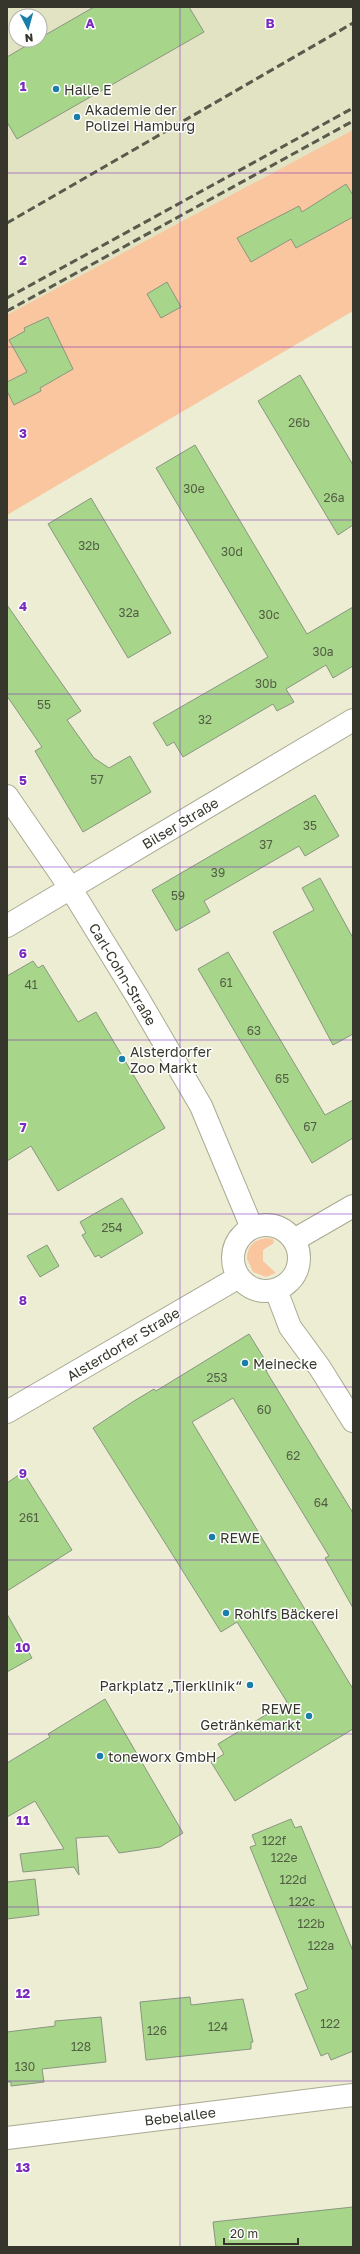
<svg xmlns="http://www.w3.org/2000/svg" width="360" height="2254" font-family="'Golos Text',sans-serif">
	<rect width="100%" height="100%" fill="#ecedd3"/>
	<path fill="#e2e3c2" fill-rule="evenodd" d="M7,7H353V132L7,322ZM16,16H40V40H16Z"/>
	<path fill="#fac69f" d="M353,130V311L7,515V315Z
		M266,1238L273,1239L274,1243L263,1250V1261L276,1273L266,1277L253,1272L247,1259C247,1246 254,1240 266,1238Z"/>
	<path fill="#a7d58a" stroke="#899681" d="M94,7H189L204,32L17,139L7,122V57L36,40H40V38Z
		M346,184L353,195V217L296,248L291,239L251,262L237,238L299,206L302,212Z
		M167,282L181,307L161,318L147,294Z
		M48,317L73,369L40,388L41,391L14,405L7,391V382L27,372L9,340L25,331L24,328Z
		M300,375L353,465V525L338,535L258,401Z
		M195,445L307,634L353,607V666L333,678L326,665L286,689L294,702L277,711L273,704L183,757L174,742L167,746L153,723L268,657L156,468Z
		M91,498L171,633L128,658L48,524Z
		M7,605L81,711L67,720L94,758L109,768L130,756L151,792L83,832L35,751L42,747L7,696Z
		M315,795L339,836L305,856L299,846L204,901L210,912L176,931L152,890Z
		M320,878L353,938V1034L333,1045L273,932L314,910L302,888Z
		M228,952L325,1115L353,1100V1138L312,1163L198,969Z
		M33,961L38,968L43,965L78,1022L96,1012L165,1128L58,1191L31,1146L7,1161V976Z
		M122,1198L143,1233L101,1258L99,1255L95,1257L82,1235L86,1233L80,1222Z
		M47,1245L59,1266L40,1277L27,1256Z
		M249,1334L270,1368L266,1371L353,1513V1608L325,1558L329,1556L233,1398L192,1422L353,1689V1729L235,1801L211,1762L224,1754L218,1744L287,1702L237,1622L221,1632L93,1428L134,1401L154,1389L156,1391Z
		M23,1472L72,1550L7,1591V1483Z
		M7,1614L32,1658L7,1672Z
		M105,1699L183,1833L160,1847L119,1853L108,1836L76,1838L79,1875L74,1867L23,1872L20,1854L64,1849L35,1801L7,1817V1763L50,1737L48,1734Z
		M291,1819L295,1828L301,1826L353,1951V2051L331,2060L328,2053L321,2056L295,1994L308,1989L250,1847L256,1845L252,1835Z
		M35,1879L39,1915L7,1919V1882Z
		M190,1997L191,2005L243,1999L253,2042H251V2049L146,2060L140,2002Z
		M101,2017L106,2062L42,2069L44,2082L11,2086V2082H7V2032L55,2026V2021Z
		M353,2207V2247H216L213,2222Z"/>
	<g fill="none" stroke-linecap="round" stroke-linejoin="round">
		<g stroke="#a9aa92" stroke-width="24">
			<path id="minor" d="M7,926L353,720"/>
		</g>
		<g stroke="#a9aa92" stroke-width="24">
			<path id="tertiary" d="M7,796L71,889L138,998L201,1106L252,1228
				M233 1258a33 33 0 1 1 66 0a33 33 0 1 1-66 0Z
				M294,1240L353,1206
				M276,1290L290,1327L320,1368L353,1421
				M7,1412L239,1277
				M7,2138L353,2095"/>
		</g>
		<use href="#minor" stroke="#fff" stroke-width="22"/>
		<use href="#tertiary" stroke="#fff" stroke-width="22"/>
		<path stroke="#59594c" stroke-width="3" stroke-dasharray="8 4" stroke-linecap="butt" d="M7,223L353,23
			M7,298L353,108
			M7,311L353,121"/>
	</g>
	<path fill="none" stroke="#7b2cbf" stroke-width="1" stroke-opacity="0.55" d="M180,7V2247M7,173H353M7,347H353M7,520H353M7,694H353M7,867H353M7,1040H353M7,1214H353M7,1387H353M7,1560H353M7,1734H353M7,1907H353M7,2081H353"/>
	<g fill="#1b7ea9" stroke="#fff" stroke-width="1.5">
		<circle cx="56" cy="89" r="4"/>
		<circle cx="77" cy="117" r="4"/>
		<circle cx="122" cy="1059" r="4"/>
		<circle cx="245" cy="1363" r="4"/>
		<circle cx="212" cy="1537" r="4"/>
		<circle cx="226" cy="1613" r="4"/>
		<circle cx="250" cy="1685" r="4"/>
		<circle cx="309" cy="1716" r="4"/>
		<circle cx="100" cy="1756" r="4"/>
	</g>
	<g text-anchor="middle" dominant-baseline="central" stroke-width="3" stroke-linejoin="round" paint-order="stroke">
		<g font-size="12" fill="#525e44">
			<text x="299" y="422">26b</text>
			<text x="194" y="488">30e</text>
			<text x="334" y="497">26a</text>
			<text x="89" y="545">32b</text>
			<text x="232" y="551">30d</text>
			<text x="129" y="612">32a</text>
			<text x="269" y="614">30c</text>
			<text x="323" y="651">30a</text>
			<text x="266" y="683">30b</text>
			<text x="44" y="704">55</text>
			<text x="205" y="719">32</text>
			<text x="97" y="779">57</text>
			<text x="310" y="825">35</text>
			<text x="266" y="844">37</text>
			<text x="218" y="872">39</text>
			<text x="178" y="895">59</text>
			<text x="226" y="982">61</text>
			<text x="31" y="984">41</text>
			<text x="254" y="1030">63</text>
			<text x="282" y="1078">65</text>
			<text x="310" y="1126">67</text>
			<text x="112" y="1227">254</text>
			<text x="217" y="1377">253</text>
			<text x="264" y="1409">60</text>
			<text x="293" y="1455">62</text>
			<text x="321" y="1502">64</text>
			<text x="29" y="1517">261</text>
			<text x="274" y="1840">122f</text>
			<text x="284" y="1857">122e</text>
			<text x="293" y="1879">122d</text>
			<text x="302" y="1901">122c</text>
			<text x="311" y="1923">122b</text>
			<text x="321" y="1945">122a</text>
			<text x="330" y="2023">122</text>
			<text x="218" y="2026">124</text>
			<text x="157" y="2030">126</text>
			<text x="81" y="2046">128</text>
			<text x="25" y="2066">130</text>
		</g>
		<g font-size="14" fill="#36362c" stroke="#fff" text-anchor="start">
			<text x="64" y="89">Halle E</text>
			<text x="85" y="109">Akademie der<tspan x="85" dy="16">Polizei Hamburg</tspan></text>
			<text x="130" y="1051">Alsterdorfer<tspan x="130" dy="16">Zoo Markt</tspan></text>
			<text x="253" y="1363">Meinecke</text>
			<text x="220" y="1537">REWE</text>
			<text x="234" y="1613">Rohlfs Bäckerei</text>
			<text x="242" y="1685" text-anchor="end">Parkplatz „Tierklinik“</text>
			<text x="301" y="1708" text-anchor="end">REWE<tspan x="301" dy="16">Getränkemarkt</tspan></text>
			<text x="108" y="1756">toneworx GmbH</text>
		</g>
		<g font-size="14" fill="#36362c" stroke="#fff">
			<text transform="translate(180 823) rotate(-31)">Bilser Straße</text>
			<text transform="translate(123 974) rotate(59)">Carl-Cohn-Straße</text>
			<text transform="translate(123 1344) rotate(-31)">Alsterdorfer Straße</text>
			<text transform="translate(180 2116) rotate(-7)">Bebelallee</text>
		</g>
	</g>
	<g font-size="13" text-anchor="middle" font-weight="bold" fill="#7b2cbf" stroke="#fff" stroke-width="3" stroke-linejoin="round" paint-order="stroke">
		<text x="90" y="28">A</text>
		<text x="270" y="28">B</text>
		<text x="23" y="91">1</text>
		<text x="23" y="265">2</text>
		<text x="23" y="438">3</text>
		<text x="23" y="611">4</text>
		<text x="23" y="785">5</text>
		<text x="23" y="958">6</text>
		<text x="23" y="1132">7</text>
		<text x="23" y="1305">8</text>
		<text x="23" y="1478">9</text>
		<text x="23" y="1652">10</text>
		<text x="23" y="1825">11</text>
		<text x="23" y="1998">12</text>
		<text x="23" y="2172">13</text>
	</g>
	<rect width="360" height="2254" fill="none" stroke="#36362c" stroke-width="16"/>
	<g transform="translate(28 28) rotate(174)"><circle r="19" fill="#ffffff" stroke="#afafab"/>
	<path d="M0-3L7 15L0 10L-7 15Z" fill="#1b7ea9"/>
	<text y="-6" font-size="11" font-weight="bold" text-anchor="middle" fill="#36362c">N</text>
	</g>
	<path d="M224 2238v6h74v-6" fill="none" stroke="#36362c" stroke-width="2"/>
	<text x="230" y="2238" font-size="12" fill="#36362c" stroke="#ffffff" stroke-width="3" paint-order="stroke">20 m</text>
</svg>
